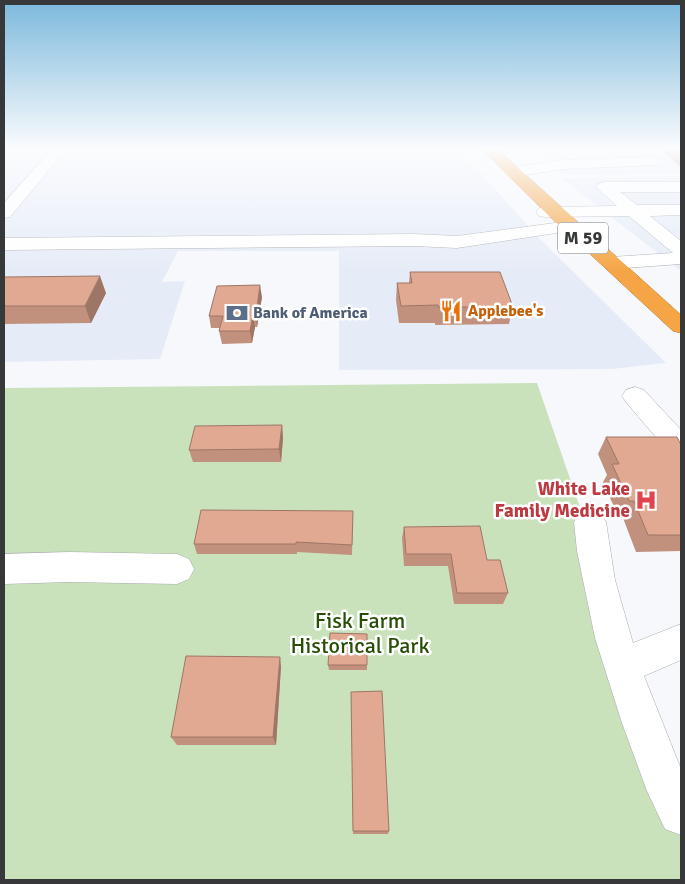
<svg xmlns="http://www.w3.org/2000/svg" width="685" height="884" font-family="Signika,sans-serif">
	<rect width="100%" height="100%" fill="#f6f8fc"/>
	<path fill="#e6ecf7" d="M4,148H458L541,240L666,363L612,369L339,370V251H178L162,282L185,281L160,359L4,362Z
		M536,148H681V174L566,175L556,170Z
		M681,176V271L561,178Z"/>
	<path fill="#c9e2bc" d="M537,383L681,800V880H4V388Z"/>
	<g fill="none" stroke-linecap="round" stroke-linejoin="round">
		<g stroke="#a8aaad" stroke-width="1">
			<path id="minor" d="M53,148H67L10,217L4,218V203Z
				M652,157L657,159L660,162L657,165L564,169L512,177L507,175L504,172L507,169L512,167L564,160Z
				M604,182H681V192H620L637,205H681V215L650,216L681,241V264L611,269L604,267L601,263L604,259L611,257L673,253L629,216L545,217L539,216L536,212L539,208L545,207L617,206L596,187L598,184Z
				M570,221L576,222L579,226L576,230L457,248L414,246L4,250V238L414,234L457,236Z
				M635,387L644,390L681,430V458L671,455L626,402L622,396L626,390Z
				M590,509L601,513L606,522L615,580L633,643L681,624V660L644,676L681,769V835L665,829L647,791L622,723L595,638L577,551L574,522L579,513Z
				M69,552L177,554L189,559L194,569L189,579L177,584L69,582L4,584V554Z"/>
		</g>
		<g stroke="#b27f41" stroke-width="1">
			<path id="highway" d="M481,148H496L681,315V333L673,331L548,215Z"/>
		</g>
		<use href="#minor" fill="#fff" fill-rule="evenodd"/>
		<use href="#highway" fill="#f5a545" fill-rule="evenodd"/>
	</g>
	<path fill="#c2917d" d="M662,148H681V168L662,150Z
		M410,272L513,307L509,324L435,325V323H399L396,300L397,283H409Z
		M4,277L106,293L91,323L4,324Z
		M262,297L257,327H255L252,343L222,344L219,331L220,328H211L209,316Z
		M282,425L283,438L281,462H193L189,450Z
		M606,437L681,445V551L636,552L623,518H619L603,482L607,475L598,454Z
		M353,511L352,555L297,552V554H197L194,544Z
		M404,527L487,560L508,593L503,604H454L448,566H404L402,538Z
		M328,665H367V670H329Z
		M281,666L276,745H177L171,737Z
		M351,692L389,831L388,834H353Z"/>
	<path fill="#9e7666" d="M100,276L106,293L91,323L85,306Z
		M260,285L262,297L257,327L256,315Z
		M253,315L255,327L252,343L250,331Z
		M282,425L283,438L281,462L279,449Z
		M280,657L281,666L276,745L273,737Z"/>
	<path fill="#e1a991" stroke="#9e7666" d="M410,272H500L513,307H438V305L401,306L397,283H412Z
		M100,276L85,306H4V277Z
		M260,285L256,315H253L250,331H219L223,316H209L217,286Z
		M282,425L279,449L189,450L195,426Z
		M606,437H677L681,445V535H648L634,501H629L612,464H619Z
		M201,510L353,511L352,545L296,542V544H194Z
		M480,526L487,560H500L508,593H457L451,554H406L404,527Z
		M330,633L367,634V665H328Z
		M186,656L280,657L273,737H171Z
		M382,691L389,831H353L351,692Z"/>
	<linearGradient id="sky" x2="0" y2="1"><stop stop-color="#7bb9dc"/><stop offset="0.55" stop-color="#fbfcfe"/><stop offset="1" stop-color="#fbfcfe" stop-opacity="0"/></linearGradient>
	<rect width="685" height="271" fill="url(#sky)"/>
	<defs>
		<g id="restaurant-bare" transform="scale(1.725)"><path d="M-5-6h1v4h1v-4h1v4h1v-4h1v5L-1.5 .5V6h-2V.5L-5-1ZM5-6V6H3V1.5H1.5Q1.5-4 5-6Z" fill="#e8710a" stroke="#fff" stroke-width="2.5" paint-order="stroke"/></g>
		<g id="bank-bare" transform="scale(1.725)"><path d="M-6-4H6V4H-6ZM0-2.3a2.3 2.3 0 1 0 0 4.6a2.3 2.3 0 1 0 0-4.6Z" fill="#5c6f8a" stroke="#fff" stroke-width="2.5" paint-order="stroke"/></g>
		<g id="hospital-bare" transform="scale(1.725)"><path d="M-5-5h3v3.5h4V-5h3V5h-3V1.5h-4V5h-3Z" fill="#e0444e" stroke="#fff" stroke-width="2.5" paint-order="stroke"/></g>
	</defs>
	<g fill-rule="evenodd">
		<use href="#restaurant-bare" x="451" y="311"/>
		<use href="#bank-bare" x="237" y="313"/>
		<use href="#hospital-bare" x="646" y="500"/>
	</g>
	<g text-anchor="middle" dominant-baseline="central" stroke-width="5" stroke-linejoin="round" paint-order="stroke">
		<g font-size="16" font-weight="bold" fill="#c56008" stroke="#fff" text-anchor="start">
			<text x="468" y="311">Applebee's</text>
		</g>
		<g font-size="16" font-weight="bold" fill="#4e5e75" stroke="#fff" text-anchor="start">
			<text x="253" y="313">Bank of America</text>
		</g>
		<rect fill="#fff" stroke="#737474" stroke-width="1" x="558" y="222.5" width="50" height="31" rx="4"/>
		<g font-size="18" font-weight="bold" fill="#373839">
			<text x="583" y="238">M 59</text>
		</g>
		<g font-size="19" font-weight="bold" fill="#be3a42" stroke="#fff" text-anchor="end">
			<text x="630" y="489">White Lake<tspan x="630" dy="22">Family Medicine</tspan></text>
		</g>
		<g font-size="22" fill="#274d06" stroke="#fff">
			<text x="360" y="620">Fisk Farm<tspan x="360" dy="25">Historical Park</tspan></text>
		</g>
	</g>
	<rect width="685" height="884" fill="none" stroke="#373839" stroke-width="10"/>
</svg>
